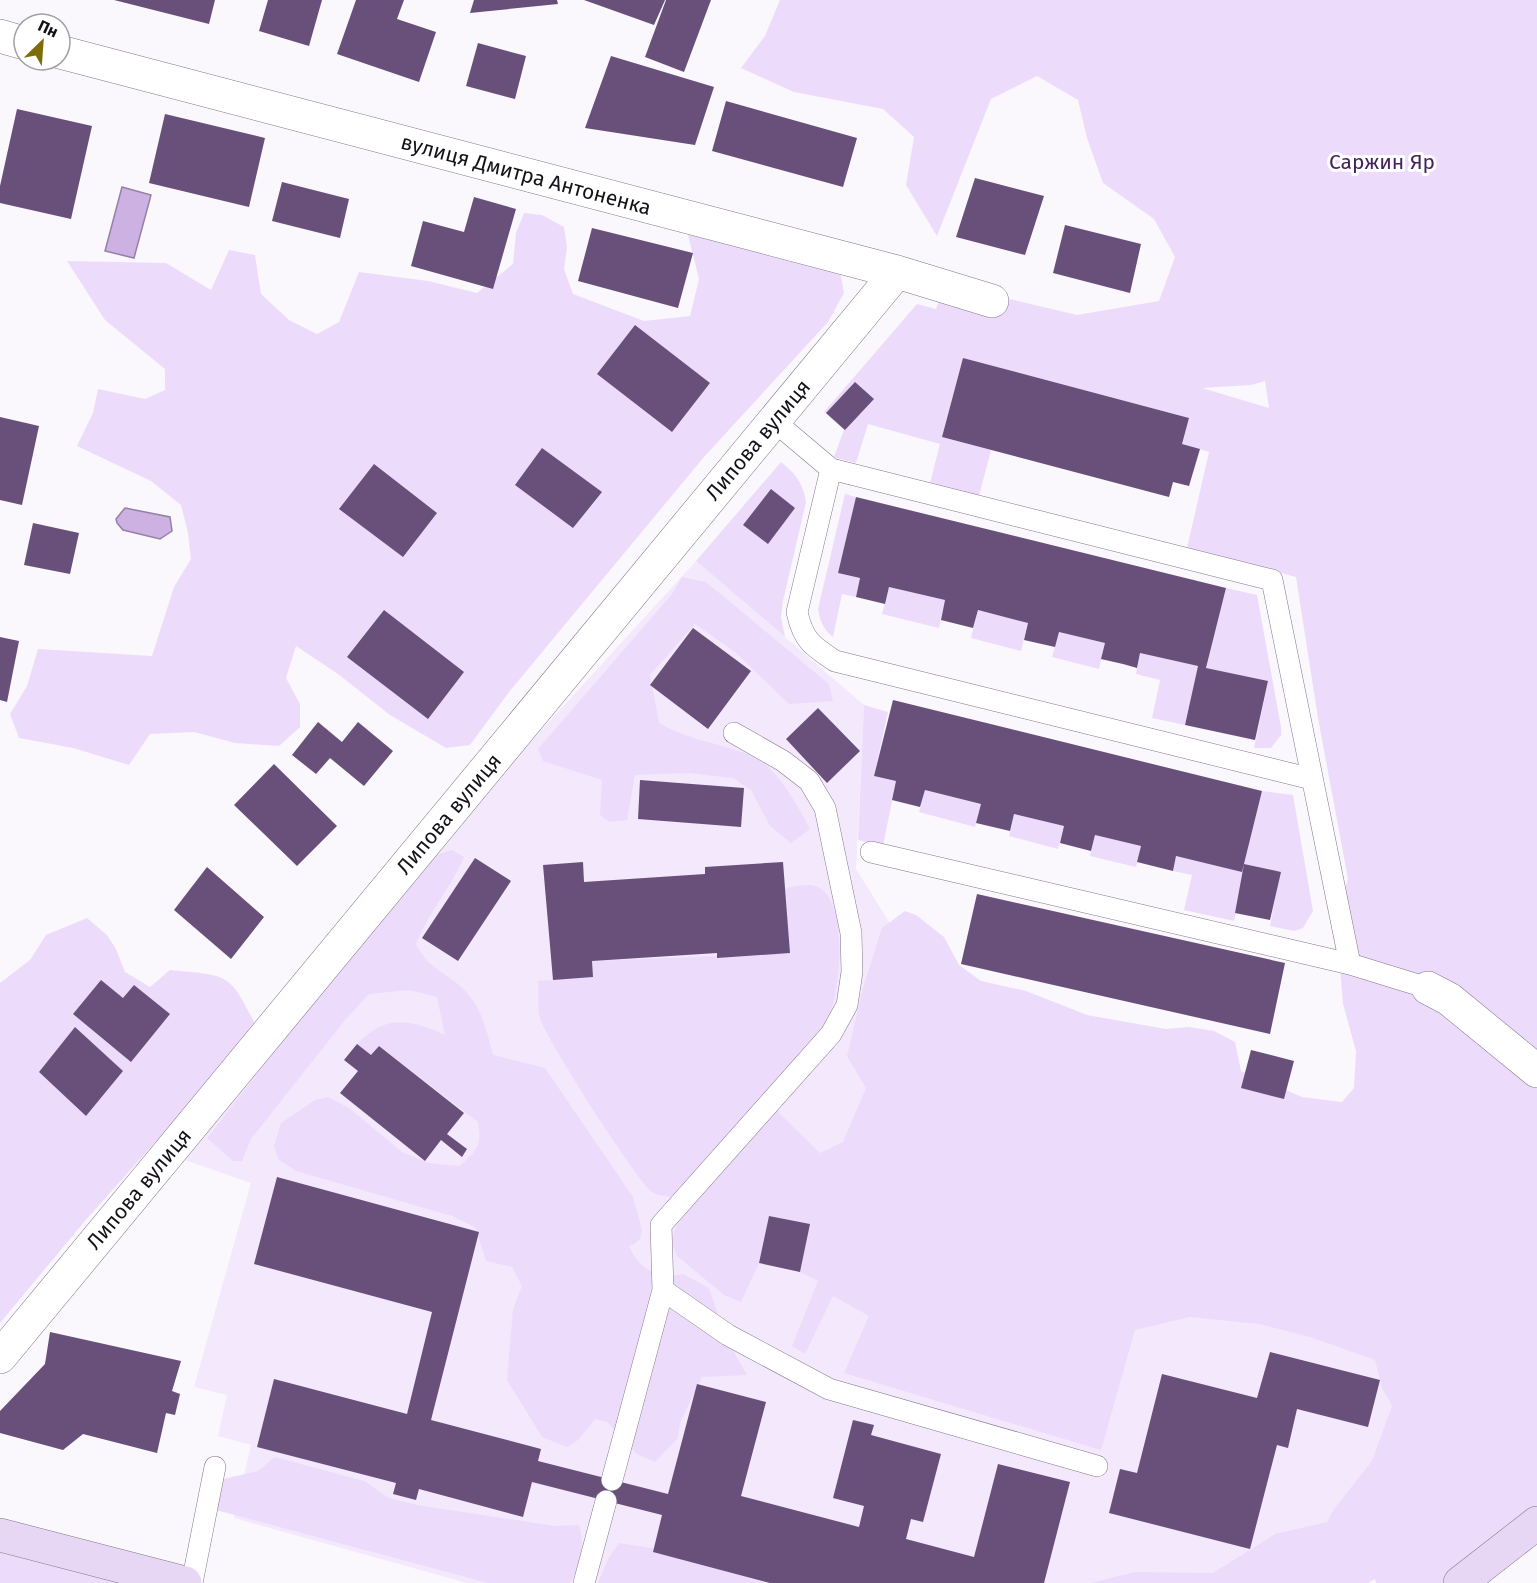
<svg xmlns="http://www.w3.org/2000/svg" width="1537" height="1583" font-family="'Fira Sans',sans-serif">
	<rect width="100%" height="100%" fill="#faf7fd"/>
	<path fill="#f3e8fc" d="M696,561L864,705L856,869L950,1019L1465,1347L1324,1583H467L234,1518L251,1445L218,1436L227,1395L194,1387L251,1183L179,1158L403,882Z"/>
	<path fill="#eddbfc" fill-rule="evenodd" d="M780,0H1537V1523L1460,1583H1376L1375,1579L1368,1583H1090L1135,1572L1213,1573L1275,1534L1327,1522L1334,1509L1372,1461L1392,1406L1382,1388L1375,1360L1310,1337L1259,1324L1190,1317L1135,1330L1101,1450L844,1373L869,1316L833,1296L805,1354L792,1346L818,1281L800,1272L809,1224L769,1216L759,1263L741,1302L724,1295L677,1256C665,1232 683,1216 697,1199C686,1197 661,1198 652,1192C638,1183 544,1036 540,1018C537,1007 539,993 538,981L593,977L592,961L790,953L786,888C796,886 811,882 821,889C848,907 841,995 827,1020C814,1043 790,1063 773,1083L775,1109L820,1153L843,1142L866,1088L847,1056L863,988L882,928L905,911L916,915L944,937L959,965L981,981L1026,991L1087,1015L1166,1029L1189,1027L1214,1031L1235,1042L1241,1071L1302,1097L1342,1102L1354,1088L1356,1051L1343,1004L1340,967L1342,897L1348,879L1318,718L1296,577L1187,548L1209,452L1182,444L1189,418L963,358L942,437L991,450L979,496L930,483L940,444L868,424L856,463L834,457L844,430L824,412L917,304L936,309L949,274L1001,297L1077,315L1159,301L1175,257L1154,219L1103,183L1087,138L1078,100L1037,76L991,99L937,236L906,185L914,137L883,109L794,92L741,68L765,36ZM1265,381L1269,408L1202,388L1251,385Z
		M524,213L542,215L564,227L567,247L564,269L573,294L644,321L690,316L699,279L688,235L808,258L840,271L844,293L828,322L704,457L509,692L470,745L446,748L390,715L338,674L296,646L286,678L300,704V727L279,746L235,743L194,732L150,734L129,765L73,748L19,738L10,714L27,686L38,649L152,656L174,587L191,559L188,533L181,505L151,481L77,446L93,413L98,389L145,399L165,390V369L105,320L67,261L166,263L211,290L229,250L255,255L261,294L289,320L317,334L339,322L359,272L428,281L477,293L513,264L516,233Z
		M781,462C796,474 803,483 806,502L783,601L781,617L785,637L696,561Z
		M845,494L856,497L838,573L860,578L856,597L842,594L833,637C823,629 820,621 818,609Z
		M682,577L706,582L829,684L833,701L789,704L735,652L695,624L650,675L659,723C688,740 719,743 750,755C774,763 799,807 810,829L791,843L770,826L751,790L733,778L688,773L635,775L627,820L609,822L600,815L602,780L543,761L538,749L672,594Z
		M889,587L945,600L939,628L882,614Z
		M1226,588L1257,595L1281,727V735L1271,748H1254L1268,682L1206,669Z
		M978,610L1028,623L1021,651L971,638Z
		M1059,632L1105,643L1099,669L1052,657Z
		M1140,653L1198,666L1185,725L1152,718L1160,680L1136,674Z
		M864,705L888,712L874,776L896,781L883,846L858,840Z
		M925,790L981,804L975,827L919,812Z
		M1262,791L1293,795L1313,911L1303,928L1294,931L1270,926L1280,872L1244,864Z
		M1014,814L1064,826L1058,849L1009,836Z
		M1095,835L1141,846L1136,867L1090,856Z
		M452,850L464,857C451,888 428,913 416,944C429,969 439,968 459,985C481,1004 486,1028 493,1055L545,1068L633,1197L642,1230L640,1239L633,1245H629C637,1269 659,1280 683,1274L709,1288L726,1338L747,1375L702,1377L680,1423L678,1438L655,1462L637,1454L607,1422L595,1419L578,1440L567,1447L542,1437L507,1380L513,1309L522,1286L512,1267L486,1261L475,1227L452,1216L296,1171L278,1159L274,1146L281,1123L315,1100L328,1097L349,1108L402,1152L429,1163L459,1166C478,1151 482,1145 478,1122L379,1046L371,1055L357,1044C386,1014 409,1019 445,1035L437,997L409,990L369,994L345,1020L251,1139L242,1161H233L207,1138L328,983L432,856Z
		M1176,856L1245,870L1234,921L1184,910L1192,875L1173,871Z
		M87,918L107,935L116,949L125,972L150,987L170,970C231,976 229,972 257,1028L84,1222L0,1323V983L30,960L46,935Z
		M275,1457L364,1481L389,1498L417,1505L555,1526L579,1525C585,1542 581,1568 570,1583H488L216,1510L219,1480L258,1471Z
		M0,1542L168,1583H0Z
		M619,1543L651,1548L765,1583H598L608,1559Z"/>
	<path fill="#ccb1e2" stroke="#9581a6" stroke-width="1.5" d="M122,187L151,195L134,258L105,251Z
		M125,508L170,517L172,531L160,539L123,530L117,523L116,519Z"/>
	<path fill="#68507b" d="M114,0H215L209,24Z
		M268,0H322L309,46L259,31Z
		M356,0H404L397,19L436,32L419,82L337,54Z
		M474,0H557L558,4L470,13Z
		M584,0H665L654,25Z
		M666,0H711L684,72L645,57Z
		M478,43L526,56L515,99L466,86Z
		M611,56L714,87L695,145L585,128Z
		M726,101L857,138L843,187L712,151Z
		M17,109L92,126L71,219L0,203V186Z
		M165,114L265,138L249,207L149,183Z
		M975,178L1044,196L1025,255L956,237Z
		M282,182L349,199L340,238L272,221Z
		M474,197L516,209L493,289L411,266L423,221L464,232Z
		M1065,225L1141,244L1130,293L1053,273Z
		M592,228L693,253L678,308L578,281Z
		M635,325L710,383L672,432L597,374Z
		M963,358L1189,418L1182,444L1200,449L1189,486L1173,482L1169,497L942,437Z
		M855,382L874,399L845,430L826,413Z
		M0,417L39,426L22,505L0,500Z
		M542,448L602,492L573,528L515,485Z
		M374,464L437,513L403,557L339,509Z
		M771,489L795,508L768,544L743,525Z
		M856,497L1226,588L1206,668L1268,681L1255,740L1185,725L1198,666L1140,653L1137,668L1123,664L1101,659L1105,643L1059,632L1055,647L1024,640L1028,623L978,610L973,628L941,620L945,600L889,587L885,604L856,597L860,578L838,573Z
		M33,523L79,533L70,574L24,565Z
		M384,610L464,672L428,719L347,657Z
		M693,628L751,671L708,729L650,685Z
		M0,637L19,641L7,702L0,700Z
		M893,700L1262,791L1242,872L1176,856L1173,871L1137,862L1141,846L1095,835L1091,851L1060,843L1064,826L1014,814L1010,831L976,823L981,804L925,790L920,807L892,800L896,781L874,776Z
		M818,708L860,751L827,783L786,739Z
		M318,722L342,742L358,722L393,751L364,786L330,758L316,774L292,755Z
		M274,764L337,826L297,866L234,805Z
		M640,780L744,788L741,827L638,819Z
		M475,858L511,881L458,961L422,938Z
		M583,862L584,882L705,874V867L783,862L790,953L717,958V953L592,961L593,977L553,980L543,865Z
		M1244,864L1281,872L1270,920L1235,913Z
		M207,867L264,917L231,959L174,910Z
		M977,894L1285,963L1270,1034L961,964Z
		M101,980L123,998L134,985L170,1014L131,1062L73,1014Z
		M75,1027L123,1071L86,1116L39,1072Z
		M357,1044L371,1055L379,1046L464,1113L447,1134L467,1149L462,1157L441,1140L425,1161L340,1093L358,1071L344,1060Z
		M1251,1050L1294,1061L1284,1099L1241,1088Z
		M277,1177L479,1232L431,1420L541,1449L538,1461L668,1494L697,1384L766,1402L741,1496L859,1527L864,1506L833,1498L853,1420L874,1425L871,1435L941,1454L923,1522L911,1519L906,1539L974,1557L998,1464L1070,1482L1044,1583H770L653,1552L662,1515L532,1482L523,1517L419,1489L416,1500L393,1494L396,1483L257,1447L274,1379L407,1414L432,1312L254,1264Z
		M769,1216L810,1224L800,1272L759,1263Z
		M50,1332L181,1361L172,1391L180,1394L175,1415L166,1413L157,1453L83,1434L63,1450L0,1433V1411L45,1364Z
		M1270,1352L1380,1380L1368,1427L1297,1409L1288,1448L1277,1445L1250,1549L1109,1513L1120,1469L1137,1473L1162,1374L1257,1398Z"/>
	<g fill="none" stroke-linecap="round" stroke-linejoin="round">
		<g stroke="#83768d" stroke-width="22">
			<path id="lane" d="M774,421L831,469
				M1312,779L835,661C812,646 803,640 797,612L831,469L1272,580L1350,964
				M871,852L1350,964L1428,988
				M663,1290L728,1335L829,1389L1097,1466
				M612,1480L663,1290L661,1225L831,1034L847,1005L852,972L851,933L825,808L809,781L783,761L734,733
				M192,1583L215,1467
				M584,1583L606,1501"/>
		</g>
		<g stroke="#83768d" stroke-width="34">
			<path id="street" d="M0,36L24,43
				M60,52L897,272L992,301
				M1428,988L1449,999L1537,1071
				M0,1357L897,272"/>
		</g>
		<g stroke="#83768d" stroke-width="34">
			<path id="secondary" d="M0,1535L185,1583
				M1460,1583L1537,1523"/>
		</g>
		<use href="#lane" stroke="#fff" stroke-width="21"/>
		<use href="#street" stroke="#fff" stroke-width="33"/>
		<use href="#secondary" stroke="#e8d6f5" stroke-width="33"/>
	</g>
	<g text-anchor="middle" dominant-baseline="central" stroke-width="6" stroke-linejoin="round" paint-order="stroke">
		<g font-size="21" fill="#45225c" stroke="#fff">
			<text x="1382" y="162">Саржин Яр</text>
		</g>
		<g font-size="21" fill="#151119" stroke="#fff">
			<text transform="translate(526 175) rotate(15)">вулиця Дмитра Антоненка</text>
			<text transform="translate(758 440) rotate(-50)">Липова вулиця</text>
			<text transform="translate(449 814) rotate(-50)">Липова вулиця</text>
			<text transform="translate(139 1189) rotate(-50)">Липова вулиця</text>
		</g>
	</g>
	<g transform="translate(42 42) rotate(25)"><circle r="28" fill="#ffffff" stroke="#a1a0a3" stroke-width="1.5"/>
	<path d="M0-4.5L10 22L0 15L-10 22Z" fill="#7c6d09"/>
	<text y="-9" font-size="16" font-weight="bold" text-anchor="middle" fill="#151119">Пн</text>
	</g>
</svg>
